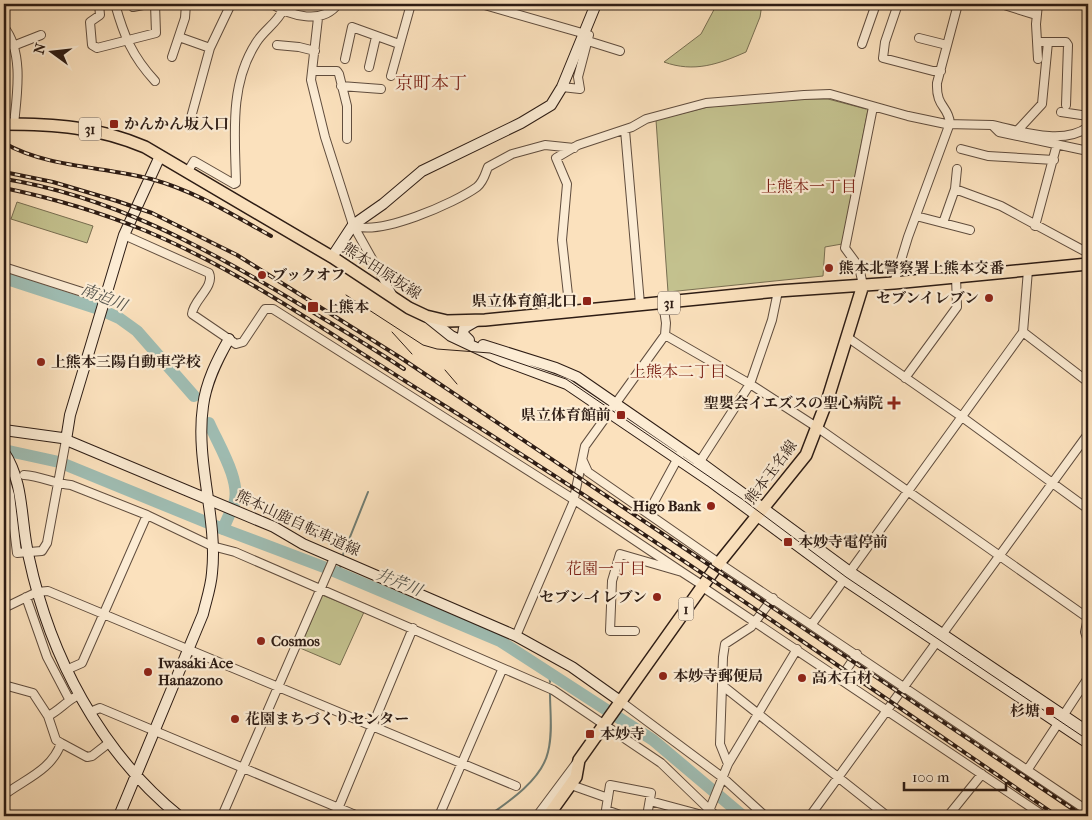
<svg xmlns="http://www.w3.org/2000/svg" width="1092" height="820" font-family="'IM FELL French Canon','Noto Serif JP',serif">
	<rect width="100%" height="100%" fill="#fbe1bd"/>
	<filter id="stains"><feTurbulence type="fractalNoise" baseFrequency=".004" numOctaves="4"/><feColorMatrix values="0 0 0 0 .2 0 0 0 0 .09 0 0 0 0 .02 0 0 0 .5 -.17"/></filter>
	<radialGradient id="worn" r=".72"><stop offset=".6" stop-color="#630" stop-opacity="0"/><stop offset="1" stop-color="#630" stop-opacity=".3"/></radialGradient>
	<path fill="#c3c18e" stroke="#786e51" d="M717,4H762L760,17L746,52C719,64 694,73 664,62L701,34Z
		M805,99H828L866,109L867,107L868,110L842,244L825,247L823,276L668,292L656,120L708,107Z
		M17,202L93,226L87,243L11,219Z
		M322,595L364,612L340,665L300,648Z"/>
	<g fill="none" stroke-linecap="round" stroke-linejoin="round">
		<path stroke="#717d73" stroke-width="2" d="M342,557L368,492
			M339,573L341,564
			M549,673L550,682
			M488,816C510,801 542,779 548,752C553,733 550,712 550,693"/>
		<path stroke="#9fbdb3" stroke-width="12" d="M4,278L99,309L119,318L137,331L194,396
			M209,423C218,444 242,482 234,504
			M4,450L59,462L223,529L329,569L500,641L653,740L743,816
			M223,529L230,513"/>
		<g stroke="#604d3e" stroke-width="10">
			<path id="street" d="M99,4L100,15L90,22L92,45L97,48L156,33L155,4
				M115,4C124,36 132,56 155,81
				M272,4C291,16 322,25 338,4
				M481,4L589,35L578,77L580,89L562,87
				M898,4L885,42L883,58L933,71H941
				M1001,4L1036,15
				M133,7L148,4
				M318,18L311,80L325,137L353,225L394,298
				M4,27C24,52 17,95 14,124
				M179,37L210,48
				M919,38L947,45
				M588,41L620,51
				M1038,42H1066L1068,45L1066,105
				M862,44L876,4
				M277,45L299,47L315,51
				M13,46L41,35
				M172,57L185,18L186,4
				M345,59L352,27L399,44
				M1038,59L1036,24L1038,4
				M369,67L376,37
				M312,71H337L339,74L347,106V139
				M391,76L411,4
				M341,86L381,89
				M1061,112L1088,116
				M190,121L210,48L231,4
				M992,125C1020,131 1063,146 1088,127
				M625,130L640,304
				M1017,131L1042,104L1048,42
				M961,149L988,156L1054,160
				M188,171L194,161L234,184L236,183C235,136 229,85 256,43C263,31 277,23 283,10
				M955,189L1001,206L1088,253
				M916,216L970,230
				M943,223L955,189L957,169
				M353,225C378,237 455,203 477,187C484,181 485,174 488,167L512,154L545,145L574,148
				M1035,226L1057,144
				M124,235L209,273C215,287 193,300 192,314L236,344L243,342L265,309H273L573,499L682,572
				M4,267L104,299
				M894,283L908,237L950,123C948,105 936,108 937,83L958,4
				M863,285L859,267L845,248L873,107
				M663,303L666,323L665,335L750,384L818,428L1088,618
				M570,313L562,240L567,184L556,158L578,145L632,127L646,119L706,103L804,95L830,94L908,116L946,124L992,125L999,132L1088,151
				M1023,332L1088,382
				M847,337L962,417L1088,509
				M905,378L957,307L956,276
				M583,461L588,472L719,563L1088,811
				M697,466L750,384L772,320L778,291
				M4,475L10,495L17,553L42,551L47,543L66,440
				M24,475C41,476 55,484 71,485L147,515L212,546L235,552L553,690L661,763L716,816
				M648,513L679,456
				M701,586L1044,816
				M26,597L47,657L69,699
				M4,608L37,592L48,591L516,786
				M1088,618L1085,632L1088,641
				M812,624L1023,332L1028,270
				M635,631H610L612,581L620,554L682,572L702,585
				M516,636L573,503L585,446L665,335
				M66,670L82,663L147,515
				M840,679L857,654
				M4,685L33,693L48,716L56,740L61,743L87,757L92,756L110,742
				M723,686L887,816
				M620,701L722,777L765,816
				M90,712L100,708L358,816
				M48,716C60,710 67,700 79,695
				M728,764L720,744L723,657L725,644L751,627L773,598
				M1028,769L1088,678
				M571,785L608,798
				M4,795C25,779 52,770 61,743
				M650,801L706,816
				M606,810L623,816
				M222,816L334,558
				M335,816L413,628
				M439,816L502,670
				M537,816L578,761
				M605,816L610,785L651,793L647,816
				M707,816L728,764L797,649
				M810,816L1088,434
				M948,816L982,774"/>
		</g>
		<g stroke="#2d1c14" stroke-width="12">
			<path id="secondary" d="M332,257L353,225L383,204L422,171L521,123L551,105L562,87L596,4
				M426,316L451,336L502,360L567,384L710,481L840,577L1088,743
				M469,340L463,334L464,328L476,321
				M483,345L556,368L577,377L700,462L850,572L1088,732
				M4,430L62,438L71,442L274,527L303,544L516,636L572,667L620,701
				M66,440L70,415L124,235L160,156
				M4,452C25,484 20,521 29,558C50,656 100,752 179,816
				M119,816L203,614C206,601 211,587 212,573C218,518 195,462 203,406C206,382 217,360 229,339"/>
		</g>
		<g stroke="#2d1c14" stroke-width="14">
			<path id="primary" d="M4,124C54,124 98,127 145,147L332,257L409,308L426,316L447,321L485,320L778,291L894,283L1088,264
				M548,816L576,777L579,760L719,563L806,455L828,398L863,285"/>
		</g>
		<use href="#street" stroke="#fcecd4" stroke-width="8"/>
		<use href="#secondary" stroke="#fcecd4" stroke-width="10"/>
		<use href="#primary" stroke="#fbe1bd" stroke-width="11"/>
		<path stroke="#2d1c14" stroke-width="1" d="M346,295L423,345L437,349L490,353L566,379L742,499L846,577L1088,740
			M392,332L412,354
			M445,370L457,384"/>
		<g stroke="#2d1c14" stroke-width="4">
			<path id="rail" d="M4,143C48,168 102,166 151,179C195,191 231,214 271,236
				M4,172L53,182L117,201L152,213L237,255L401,358L1083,816
				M5,179C110,196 204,247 294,301C331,323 368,345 404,369
				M4,188C52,198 100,212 146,231C246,273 337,339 429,396C643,529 850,674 1057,816"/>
		</g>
		<use href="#rail" stroke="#fcecd4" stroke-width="2" stroke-dasharray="5.5" stroke-linecap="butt"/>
	</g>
	<g fill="#8f2418" stroke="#fcecd4" stroke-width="2">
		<rect x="109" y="119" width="10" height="10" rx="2.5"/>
		<circle cx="829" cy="268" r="5"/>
		<circle cx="262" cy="275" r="5"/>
		<circle cx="989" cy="298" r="5"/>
		<rect x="582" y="296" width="10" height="10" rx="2.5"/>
		<rect x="307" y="301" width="12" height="12" rx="2.5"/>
		<circle cx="41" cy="362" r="5"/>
		<path d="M891.5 395.5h5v5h5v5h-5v5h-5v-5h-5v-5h5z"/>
		<rect x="616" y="410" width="10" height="10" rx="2.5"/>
		<circle cx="711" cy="506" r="5"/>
		<rect x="783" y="537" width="10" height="10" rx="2.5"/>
		<circle cx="657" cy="597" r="5"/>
		<circle cx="261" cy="641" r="5"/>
		<circle cx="148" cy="672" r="5"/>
		<circle cx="663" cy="676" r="5"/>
		<circle cx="802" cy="678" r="5"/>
		<rect x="1045" y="706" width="10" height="10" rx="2.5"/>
		<circle cx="235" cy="719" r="5"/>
		<rect x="585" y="729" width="10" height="10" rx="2.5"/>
	</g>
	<g text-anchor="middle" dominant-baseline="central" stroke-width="4.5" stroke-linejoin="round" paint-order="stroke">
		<g fill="#fcecd4" stroke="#6b5a4e" stroke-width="1">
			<rect x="79" y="117.5" width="22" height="23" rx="4"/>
			<rect x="658" y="291.5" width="22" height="23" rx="4"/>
			<rect x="678.5" y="597.5" width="15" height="23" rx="4"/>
		</g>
		<g font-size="14" font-weight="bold" fill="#2d1c14">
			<text x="90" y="129">31</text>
			<text x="669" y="303">31</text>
			<text x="686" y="609">1</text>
		</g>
		<g font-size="15" font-weight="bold" fill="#2d1c14" stroke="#fcecd4" text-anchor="start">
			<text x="124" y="124">かんかん坂入口</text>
			<text x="839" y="268">熊本北警察署上熊本交番</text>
			<text x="272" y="275">ブックオフ</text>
			<text x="979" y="298" text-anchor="end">セブンイレブン</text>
			<text x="577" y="301" text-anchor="end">県立体育館北口</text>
			<text x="324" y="307">上熊本</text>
			<text x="51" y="362">上熊本三陽自動車学校</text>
			<text x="883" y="403" text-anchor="end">聖嬰会イエズスの聖心病院</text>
			<text x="611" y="415" text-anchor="end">県立体育館前</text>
			<text x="701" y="506" text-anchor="end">Higo Bank</text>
			<text x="798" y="542">本妙寺電停前</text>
			<text x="647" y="597" text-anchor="end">セブン-イレブン</text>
			<text x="271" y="641">Cosmos</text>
			<text x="158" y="663">Iwasaki Ace<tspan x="158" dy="17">Hanazono</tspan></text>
			<text x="673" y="676">本妙寺郵便局</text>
			<text x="812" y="678">高木石材</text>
			<text x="1040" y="711" text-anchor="end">杉塘</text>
			<text x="245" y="719">花園まちづくりセンター</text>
			<text x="600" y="734">本妙寺</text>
		</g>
		<g font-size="15" fill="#2d1c14" stroke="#fcecd4">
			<text transform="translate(382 271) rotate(33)">熊本田原坂線</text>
			<text transform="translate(771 472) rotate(-53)">熊本玉名線</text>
			<text transform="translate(298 523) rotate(25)">熊本山鹿自転車道線</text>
		</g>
		<g font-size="16" fill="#7a1f14" stroke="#fcecd4">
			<text x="809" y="186">上熊本一丁目</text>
			<text x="678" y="371">上熊本二丁目</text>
			<text x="606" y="568">花園一丁目</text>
		</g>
		<g font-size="16" font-style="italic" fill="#55544c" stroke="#fcecd4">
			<text transform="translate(104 297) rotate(22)">南迫川</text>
			<text transform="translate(399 582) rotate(22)">井芹川</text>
		</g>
		<g font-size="18" fill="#7a1f14" stroke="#fcecd4">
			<text x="431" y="83">京町本丁</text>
		</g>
	</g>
	<rect width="1092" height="820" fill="none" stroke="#fbe1bd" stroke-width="20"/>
	<rect x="5" y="5" width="1082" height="810" fill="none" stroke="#2d1c14" stroke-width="2.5"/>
	<rect x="10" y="10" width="1072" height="800" fill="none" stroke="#2d1c14"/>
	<g transform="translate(52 52) rotate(285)" stroke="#fcecd4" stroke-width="4" paint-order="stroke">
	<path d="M0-4L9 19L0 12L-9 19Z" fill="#2d1c14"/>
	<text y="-8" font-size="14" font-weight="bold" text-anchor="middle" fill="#2d1c14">N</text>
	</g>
	<path d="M904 782v8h102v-8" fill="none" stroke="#2d1c14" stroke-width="2.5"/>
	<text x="912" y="782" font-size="15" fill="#2d1c14" stroke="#fcecd4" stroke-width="4" paint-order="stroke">100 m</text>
	<rect width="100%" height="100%" filter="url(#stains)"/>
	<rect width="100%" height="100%" fill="url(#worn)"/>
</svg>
